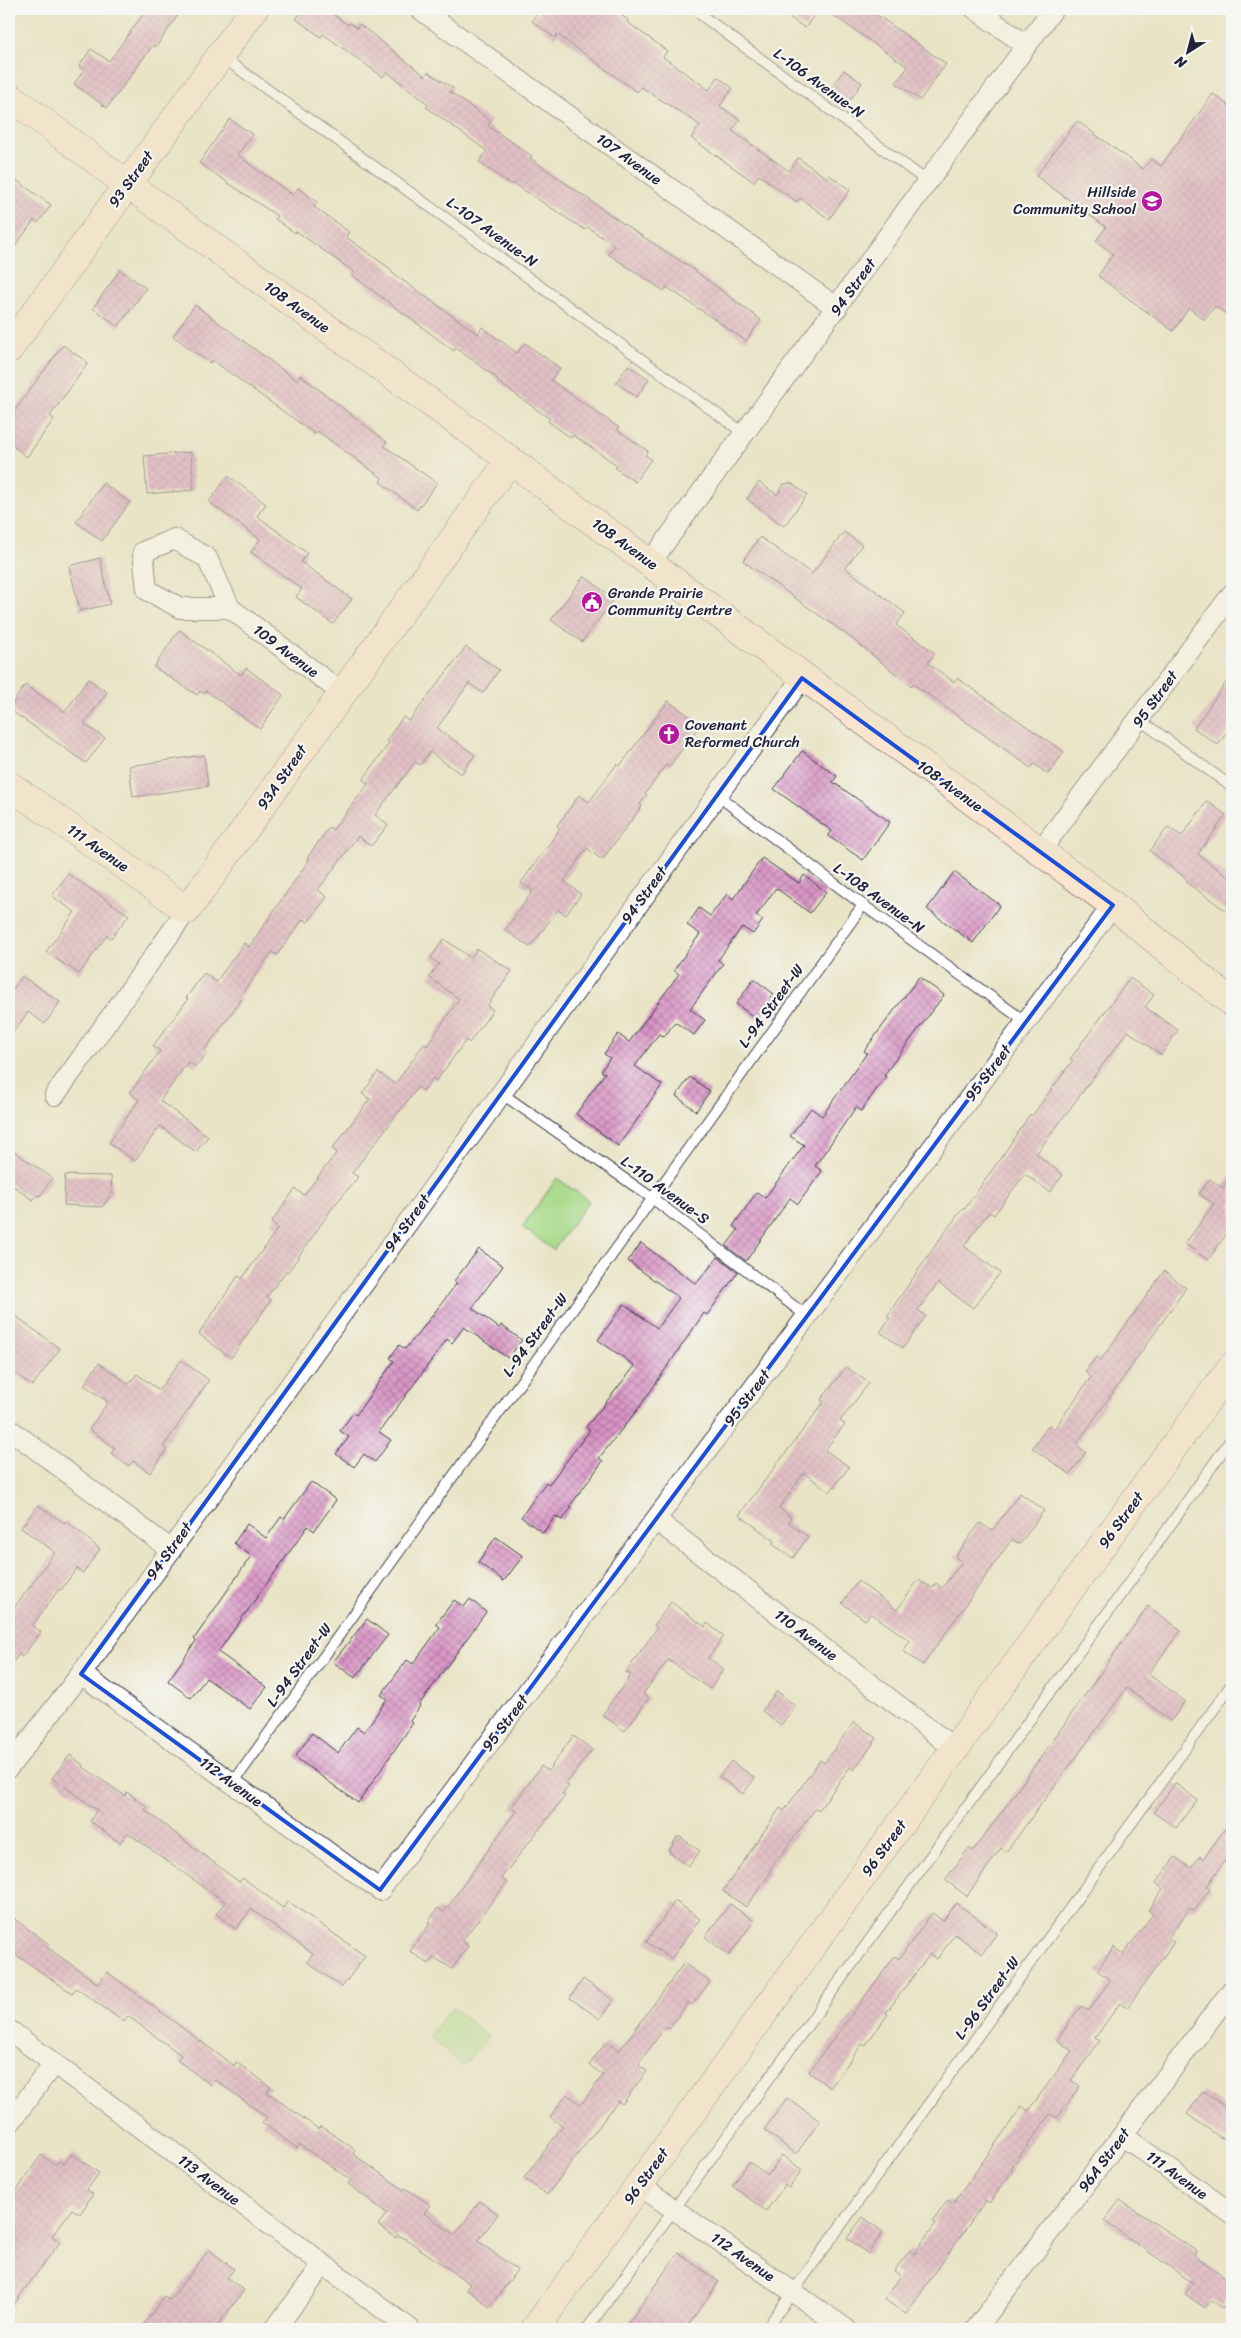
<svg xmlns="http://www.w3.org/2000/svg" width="1241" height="2338" font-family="Sriracha,sans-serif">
	<defs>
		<pattern id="building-cross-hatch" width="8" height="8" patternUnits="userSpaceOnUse" patternTransform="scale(1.25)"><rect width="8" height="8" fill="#d994c5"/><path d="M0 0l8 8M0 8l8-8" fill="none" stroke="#b078a1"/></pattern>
	</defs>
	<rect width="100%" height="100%" fill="#f6f6f2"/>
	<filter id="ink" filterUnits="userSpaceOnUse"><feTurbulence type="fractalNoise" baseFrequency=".02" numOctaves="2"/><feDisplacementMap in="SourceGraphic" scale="10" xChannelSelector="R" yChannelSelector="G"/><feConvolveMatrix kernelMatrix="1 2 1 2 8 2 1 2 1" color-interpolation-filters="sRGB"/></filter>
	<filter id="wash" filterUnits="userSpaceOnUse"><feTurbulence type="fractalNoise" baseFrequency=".0096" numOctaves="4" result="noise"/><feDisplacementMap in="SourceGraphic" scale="20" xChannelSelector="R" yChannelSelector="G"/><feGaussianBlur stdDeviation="1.12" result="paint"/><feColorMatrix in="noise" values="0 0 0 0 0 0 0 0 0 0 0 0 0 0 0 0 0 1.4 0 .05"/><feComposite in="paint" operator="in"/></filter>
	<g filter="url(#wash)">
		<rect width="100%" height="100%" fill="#e9e4c6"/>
		<path fill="#a7da89" stroke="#647e62" d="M557,1178L589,1201L553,1250L522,1227Z
			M453,2007L488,2037L463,2066L428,2036Z"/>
		<g id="blocks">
			<path fill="url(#building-cross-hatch)" d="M147,9H182L156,47L153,45L107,108L74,84L84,70L79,66L91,49L109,61Z
				M303,9H326L348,25L350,23L357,28L359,24L425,76L428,72L453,88L450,92L491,121L488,126L532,156L530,158L628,227L690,267L761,320L746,341L667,287L664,291L608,254L614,246L588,227L585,230L513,183L511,185L479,162L487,151L426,107L428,104L387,72L383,77L323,34L321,37L296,19Z
				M540,9H626L621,15L628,20L627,22L667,51L663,57L709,90L718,77L733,88L720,106L740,120L732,131L789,171L798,158L827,178L829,175L850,190L829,219L800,198L797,202L759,175L754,182L691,138L700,125L641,87L637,92L561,37L557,34L555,38L532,21Z
				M778,9H819L805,28Z
				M824,9H869L946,64L920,100L896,83L908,67Z
				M844,70L862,83L848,103L829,90Z
				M1213,94L1232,108V318L1215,306L1205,320L1189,308L1173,331L1098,276L1113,254L1096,241L1106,227L1036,176L1077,121L1143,169L1151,159L1161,166Z
				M230,119L253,135L237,155L293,195L298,188L317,202L314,207L349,232L346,237L392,270L391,272L478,334L482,327L517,353L525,343L560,368L551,380L619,428L617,430L648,451L645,455L651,459L635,482L615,468L617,465L573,435L571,438L548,421L550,419L497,381L498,379L456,348L454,351L352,275L354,272L296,231L295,233L275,219L277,216L199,163Z
				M9,175L51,205L38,223L34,220L9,255Z
				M120,270L146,288L118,327L93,308Z
				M195,305L296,380L300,375L387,442L384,446L437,483L417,510L380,482L382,478L317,431L315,434L212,360L210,363L173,336Z
				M63,345L88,363L50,416L54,419L27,457L9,443V418Z
				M628,365L649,379L637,397L616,383Z
				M191,452L194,490L147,494L144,456Z
				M228,476L266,504L257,516L307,553L301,562L352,599L333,624L296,597L302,589L251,552L260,539L209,502Z
				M759,482L777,495L784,484L791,483L807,495L784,526L747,499Z
				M103,483L130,502L102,541L76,522Z
				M844,532L862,545L845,568L905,613L896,625L935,653L928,663L954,682L957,678L1064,752L1048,774L1034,764L1031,768L913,684L911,686L850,637L743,561L760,537L812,574Z
				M100,558L110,604L80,611L69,566Z
				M584,576L614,599L582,642L551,620Z
				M179,630L241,675L246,668L283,695L260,729L206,691L204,694L200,691L197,695L154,667Z
				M466,647L499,670L483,693L469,683L437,728L475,755L461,774L430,752L420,765L415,762L375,815L388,825L371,846L358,836L318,890L327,897L308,922L303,919L277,955L272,952L239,998L241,1000L204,1051L207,1053L196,1067L188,1062L160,1101L208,1136L196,1152L160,1126L135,1161L109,1143L139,1100L130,1093L160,1051L153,1046L188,999L186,998L204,973L216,982L244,943L249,947L309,860L307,858L329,827L333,830L368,784L363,780L389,743L386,741L403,717L409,721Z
				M1232,674V725L1218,745L1194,728Z
				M88,679L107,692L84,724L105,738L86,763L9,709L25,685L65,712Z
				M668,701L701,724L669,767L666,765L645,794L647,795L640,804L642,806L602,860L587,848L564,881L581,894L566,915L558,910L530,947L505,930L533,891L521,883L560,829L557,826L579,795L589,802L617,764L620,766Z
				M802,751L837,776L833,782L890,822L863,860L828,836L832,831L774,789Z
				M204,755L208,786L133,797L129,766Z
				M1207,801L1226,815L1198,854L1232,880V915L1186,882L1188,880L1150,851L1168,827L1182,836Z
				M762,858L799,883L804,875L826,892L810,913L776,888L756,916L763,920L753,934L742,927L718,960L723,964L690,1009L705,1020L694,1035L675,1022L664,1037L659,1034L635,1066L662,1085L618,1146L576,1114L605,1073L601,1071L610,1058L604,1054L618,1034L629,1042L679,974L674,970L700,934L687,925L699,908L710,916L727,894L733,899Z
				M954,872L1000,905L973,943L927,909Z
				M68,874L129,915L111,938L107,935L79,974L46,952L75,912L52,896Z
				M444,939L471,958L477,949L512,971L487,1006L493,1010L469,1043L466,1040L436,1081L433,1078L423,1091L418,1087L352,1173L358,1177L333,1207L288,1272L286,1271L267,1297L271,1300L231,1358L199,1334L238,1276L242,1279L278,1228L271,1223L295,1189L304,1195L337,1152L332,1149L370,1099L362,1094L378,1072L395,1084L424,1044L427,1046L459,999L429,977L439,964L431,958Z
				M22,976L60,1002L45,1024L28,1012L9,1038V995Z
				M919,977L944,995L884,1075L886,1076L861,1111L856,1107L815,1166L822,1171L798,1204L790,1198L746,1261L726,1246L738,1230L733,1226L757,1192L765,1198L804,1145L790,1136L811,1108L822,1116L867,1053L864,1051Z
				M1130,978L1154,995L1145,1007L1178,1030L1161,1055L1128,1031L1036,1154L1063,1175L1050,1192L1025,1174L994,1215L989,1212L964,1246L1000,1273L973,1308L938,1283L918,1310L926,1316L903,1348L880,1332L890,1318L887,1316L939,1240L963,1208L964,1210L1007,1149L1030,1114L1032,1116L1073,1060L1070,1059Z
				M754,979L774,994L757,1019L736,1004Z
				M690,1077L710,1091L696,1111L676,1096Z
				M9,1148L52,1178L40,1196L37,1195L33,1200L9,1183Z
				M1232,1174V1226L1208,1260L1185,1244L1214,1204L1199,1194L1210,1179L1222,1188Z
				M65,1175L111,1176L112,1193L102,1207L64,1205Z
				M641,1243L696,1284L718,1257L738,1272L707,1315L704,1313L641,1405L599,1458L603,1461L570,1506L572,1507L562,1520L555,1516L543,1533L521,1517L546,1482L549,1484L590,1430L586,1427L635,1366L598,1340L624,1304L657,1328L679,1298L628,1261Z
				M479,1249L503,1266L472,1308L499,1328L501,1325L522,1340L508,1358L464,1327L452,1343L447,1339L379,1432L391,1440L375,1462L364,1454L354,1467L336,1454L349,1437L340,1431L353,1413L356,1415L394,1361L390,1358L399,1345L405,1349L419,1333L457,1283L454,1281Z
				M1164,1271L1186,1288L1076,1445L1086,1452L1070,1474L1032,1448L1049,1425L1054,1429L1091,1377L1085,1372L1096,1357L1101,1360Z
				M9,1311L60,1349L32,1386L9,1369Z
				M181,1360L209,1380L163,1447L167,1450L150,1473L133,1461L129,1466L111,1453L115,1448L89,1429L108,1402L84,1385L99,1363L129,1384L137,1374L159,1390Z
				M846,1367L869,1383L840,1421L845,1424L825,1450L849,1467L830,1492L804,1473L779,1508L791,1517L788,1522L808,1537L793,1558L772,1544L775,1541L739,1515L824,1402L821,1400Z
				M311,1482L336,1500L314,1531L308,1526L218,1652L267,1687L250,1709L206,1678L191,1698L168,1681L196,1641L194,1639L251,1556L234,1543L247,1524L266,1538L281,1517L284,1519Z
				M1020,1493L1044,1510L1020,1544L1012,1539L923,1665L903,1651L910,1641L871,1613L865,1620L842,1603L858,1581L897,1610L918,1580L933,1588L936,1583L942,1588L962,1562L955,1557L980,1523L992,1531Z
				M38,1505L64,1523L66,1521L100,1549L83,1573L77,1568L61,1590L59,1589L32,1626L41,1632L22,1657L19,1654L9,1668V1615L55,1552L21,1528Z
				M496,1537L523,1556L504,1581L478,1562Z
				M470,1599L486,1612L419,1705L420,1706L410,1721L413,1723L358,1803L295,1757L312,1733L338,1753L357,1727L364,1732L387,1699L381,1695L407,1660L413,1664L440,1627L436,1624L454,1600L464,1607Z
				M671,1602L705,1627L707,1623L724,1636L708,1658L724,1669L710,1689L668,1660L643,1694L649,1698L625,1731L602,1715L631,1675L626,1672L657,1628L654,1625Z
				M1148,1606L1181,1630L1148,1674L1185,1701L1171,1721L1127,1688L1006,1852L1001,1848L967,1896L945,1880L969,1848L973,1851L1009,1802Z
				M367,1619L388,1635L355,1678L333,1662Z
				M777,1691L795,1706L781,1725L762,1711Z
				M854,1722L877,1738L854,1770L850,1767L819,1810L816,1808L769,1871L771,1872L746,1907L723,1891L780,1808L784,1811L820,1760L824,1763Z
				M573,1736L592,1749L566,1784L569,1786L562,1794L565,1796L501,1878L507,1882L462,1941L468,1946L452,1969L434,1957L429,1964L410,1951L430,1924L428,1922L438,1908L444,1912L516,1811L511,1808L541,1766L548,1771Z
				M70,1755L83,1765L82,1766L125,1796L127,1792L147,1807L145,1810L239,1882L243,1878L283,1908L288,1901L365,1956L342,1987L307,1962L313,1954L251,1909L236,1929L216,1914L225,1902L128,1833L120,1843L90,1821L97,1810L52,1778Z
				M731,1761L755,1778L743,1794L719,1777Z
				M1175,1783L1197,1800L1176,1828L1154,1813Z
				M1232,1819V1851L1207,1886L1210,1889L1194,1911L1190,1908L1168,1938L1174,1942L1127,2008L1120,2003L1095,2038L1100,2041L1071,2080L1080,2086L1057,2118L1050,2114L1011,2168L1013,2170L989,2203L986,2200L906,2314L884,2299L901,2276L894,2271L910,2250L914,2254L936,2223L933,2221L948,2200L953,2204L1022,2106L1028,2111L1072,2051L1057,2040L1081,2006L1089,2011L1110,1980L1097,1970L1114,1947L1123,1954L1153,1914L1148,1910L1163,1889L1156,1883L1175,1857L1191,1868L1200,1856L1203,1859Z
				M677,1837H680L700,1851L689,1866L669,1852Z
				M675,1901L700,1919L671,1959L646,1942Z
				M956,1903L997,1933L982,1954L955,1934L937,1959L930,1954L886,2013L888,2014L865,2046L862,2044L830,2088L809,2072L895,1956L899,1959L932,1913L943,1921Z
				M730,1904L754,1921L729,1955L705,1937Z
				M9,1915L49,1944L47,1947L98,1984L107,1972L234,2066L236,2062L271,2087L267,2092L318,2129L321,2126L355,2150L353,2154L404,2190L405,2188L430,2205L424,2213L455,2235L480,2201L498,2214L478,2241L517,2270L490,2307L466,2289L470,2284L406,2239L397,2235L396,2238L378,2225L387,2213L348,2184L351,2180L299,2144L297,2148L262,2123L267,2117L215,2080L211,2085L177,2060L181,2055L128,2016L124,2022L76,1988L72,1993L9,1950Z
				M684,1963L710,1982L692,2005L688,2002L669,2029L665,2027L638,2065L647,2071L622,2104L618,2101L547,2195L524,2178L563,2126L550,2117L567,2094L580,2104L583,2102L603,2075L589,2065L606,2042L619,2051Z
				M583,1979L613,2000L600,2019L570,1998Z
				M1203,2091L1232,2112V2144L1222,2137L1221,2138L1187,2114Z
				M787,2098L820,2121L796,2154L764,2130Z
				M72,2154L99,2173L87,2190L93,2194L80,2214L72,2209L52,2236L60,2242L9,2311V2202L41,2155L56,2165L59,2161L64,2164Z
				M782,2155L802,2170L789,2188L785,2185L766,2211L732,2186L749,2162L768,2175Z
				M1120,2200L1196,2251L1194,2255L1232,2282V2294L1222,2308L1212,2300L1205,2308L1185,2294L1193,2283L1104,2221Z
				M863,2217L883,2232L868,2254L847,2238Z
				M209,2250L234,2269L227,2278L244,2290L215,2329H141L164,2296L170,2300Z
				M678,2253L719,2282L685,2329H624Z"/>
		</g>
	</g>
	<g filter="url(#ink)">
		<use href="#blocks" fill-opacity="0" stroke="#403f50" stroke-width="1"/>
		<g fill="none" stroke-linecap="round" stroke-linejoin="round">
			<g stroke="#403f50" stroke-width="12">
				<path id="lane" d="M693,9L928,182
					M221,56L745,434
					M1140,720L1232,787
					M717,795L863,905L1026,1022
					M501,1093L652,1198L808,1317
					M233,1783L863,905
					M587,2329L1137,1572L1232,1438
					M766,2329L1232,1684"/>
			</g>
			<g stroke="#403f50" stroke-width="22">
				<path id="street" d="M420,9L837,308
					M975,9L1026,45
					M650,563L1053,9
					M230,608H180L147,590L143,552L174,539L207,558L230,608L342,693
					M1040,851L1232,594
					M55,1095L187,910
					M9,1429L170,1549
					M656,1520L955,1749
					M81,1674L380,1890L1113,905
					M9,1767L81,1674L802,678
					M9,2030L410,2329
					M9,2124L53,2064
					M1123,2136L1232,2214
					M639,2185L846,2329
					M275,2329L323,2265
					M976,2329L1232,1990"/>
			</g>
			<g stroke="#403f50" stroke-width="29">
				<path id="secondary" d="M9,96L127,184L510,460L1113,905L1232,1003
					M9,349L254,9
					M9,785L187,910L510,460
					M535,2329L1232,1366"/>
			</g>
			<use href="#lane" stroke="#fff" stroke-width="10"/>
			<use href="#street" stroke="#fff" stroke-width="20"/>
			<use href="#secondary" stroke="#fce5cf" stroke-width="28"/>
		</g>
	</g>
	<path d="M0 0H1241V2338H0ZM802,678L1113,905L380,1890L81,1674Z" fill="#e9e4c6" fill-opacity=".55" fill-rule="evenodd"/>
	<path fill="none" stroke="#1d4ed8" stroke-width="4" stroke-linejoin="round" d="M802,678L1113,905L380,1890L81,1674Z"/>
	<defs>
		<g id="school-disc" transform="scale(1.125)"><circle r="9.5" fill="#b5179e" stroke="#f6f6f2"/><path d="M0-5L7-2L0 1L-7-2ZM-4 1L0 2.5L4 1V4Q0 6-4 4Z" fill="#fff"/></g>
		<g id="civic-disc" transform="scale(1.125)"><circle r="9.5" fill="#b5179e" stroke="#f6f6f2"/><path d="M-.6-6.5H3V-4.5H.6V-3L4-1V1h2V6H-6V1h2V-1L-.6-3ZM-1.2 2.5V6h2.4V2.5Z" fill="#fff"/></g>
		<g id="church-disc" transform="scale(1.125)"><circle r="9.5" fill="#b5179e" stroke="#f6f6f2"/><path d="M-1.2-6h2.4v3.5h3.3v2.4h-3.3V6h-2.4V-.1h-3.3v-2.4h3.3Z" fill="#fff"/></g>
	</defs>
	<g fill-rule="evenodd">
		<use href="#school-disc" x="1152" y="201"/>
		<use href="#civic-disc" x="592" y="602"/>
		<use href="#church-disc" x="669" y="734"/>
	</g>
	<g text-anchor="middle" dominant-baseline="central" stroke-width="4.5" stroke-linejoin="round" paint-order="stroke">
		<g font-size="15" fill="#22223b" stroke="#f6f6f2">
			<text transform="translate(819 83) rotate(36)">L-106 Avenue-N</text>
			<text transform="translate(629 159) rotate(36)">107 Avenue</text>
			<text transform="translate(131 179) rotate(-54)">93 Street</text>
			<text transform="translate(492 232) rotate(36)">L-107 Avenue-N</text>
			<text transform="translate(853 287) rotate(-54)">94 Street</text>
			<text transform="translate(297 307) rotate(36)">108 Avenue</text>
			<text transform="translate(625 544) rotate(36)">108 Avenue</text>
			<text transform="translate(286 651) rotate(37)">109 Avenue</text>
			<text transform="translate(1155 699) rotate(-54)">95 Street</text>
			<text transform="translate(282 777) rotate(-55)">93A Street</text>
			<text transform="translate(950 786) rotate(36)">108 Avenue</text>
			<text transform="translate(98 848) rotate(35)">111 Avenue</text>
			<text transform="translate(644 895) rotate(-54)">94 Street</text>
			<text transform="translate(879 898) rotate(36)">L-108 Avenue-N</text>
			<text transform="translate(771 1006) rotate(-54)">L-94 Street-W</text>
			<text transform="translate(988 1073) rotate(-53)">95 Street</text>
			<text transform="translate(665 1190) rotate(36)">L-110 Avenue-S</text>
			<text transform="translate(407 1223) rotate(-54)">94 Street</text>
			<text transform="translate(535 1335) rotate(-54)">L-94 Street-W</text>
			<text transform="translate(747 1398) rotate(-53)">95 Street</text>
			<text transform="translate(1121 1520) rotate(-54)">96 Street</text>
			<text transform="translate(169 1551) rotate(-54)">94 Street</text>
			<text transform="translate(806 1635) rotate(37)">110 Avenue</text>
			<text transform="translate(299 1665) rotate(-54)">L-94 Street-W</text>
			<text transform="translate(505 1723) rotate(-53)">95 Street</text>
			<text transform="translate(231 1782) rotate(36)">112 Avenue</text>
			<text transform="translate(884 1848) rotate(-54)">96 Street</text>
			<text transform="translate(987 1998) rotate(-54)">L-96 Street-W</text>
			<text transform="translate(1104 2160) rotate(-53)">96A Street</text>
			<text transform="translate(1177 2175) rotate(36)">111 Avenue</text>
			<text transform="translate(646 2176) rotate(-54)">96 Street</text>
			<text transform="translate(209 2180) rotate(37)">113 Avenue</text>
			<text transform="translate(743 2257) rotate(35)">112 Avenue</text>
		</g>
		<g font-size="15" fill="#22223b" stroke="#f6f6f2" text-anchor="start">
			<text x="1136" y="192" text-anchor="end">Hillside<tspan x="1136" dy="17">Community School</tspan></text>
			<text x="608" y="593">Grande Prairie<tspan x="608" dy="17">Community Centre</tspan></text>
			<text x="685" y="725">Covenant<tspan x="685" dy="17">Reformed Church</tspan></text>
		</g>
	</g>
	<rect width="1241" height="2338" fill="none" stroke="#f6f6f2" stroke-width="30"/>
	<g transform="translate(1188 52) rotate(216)" stroke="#f6f6f2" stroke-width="4" paint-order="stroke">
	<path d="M0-4L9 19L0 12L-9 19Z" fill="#22223b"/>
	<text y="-8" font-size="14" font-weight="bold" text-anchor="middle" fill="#22223b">N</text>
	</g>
</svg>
